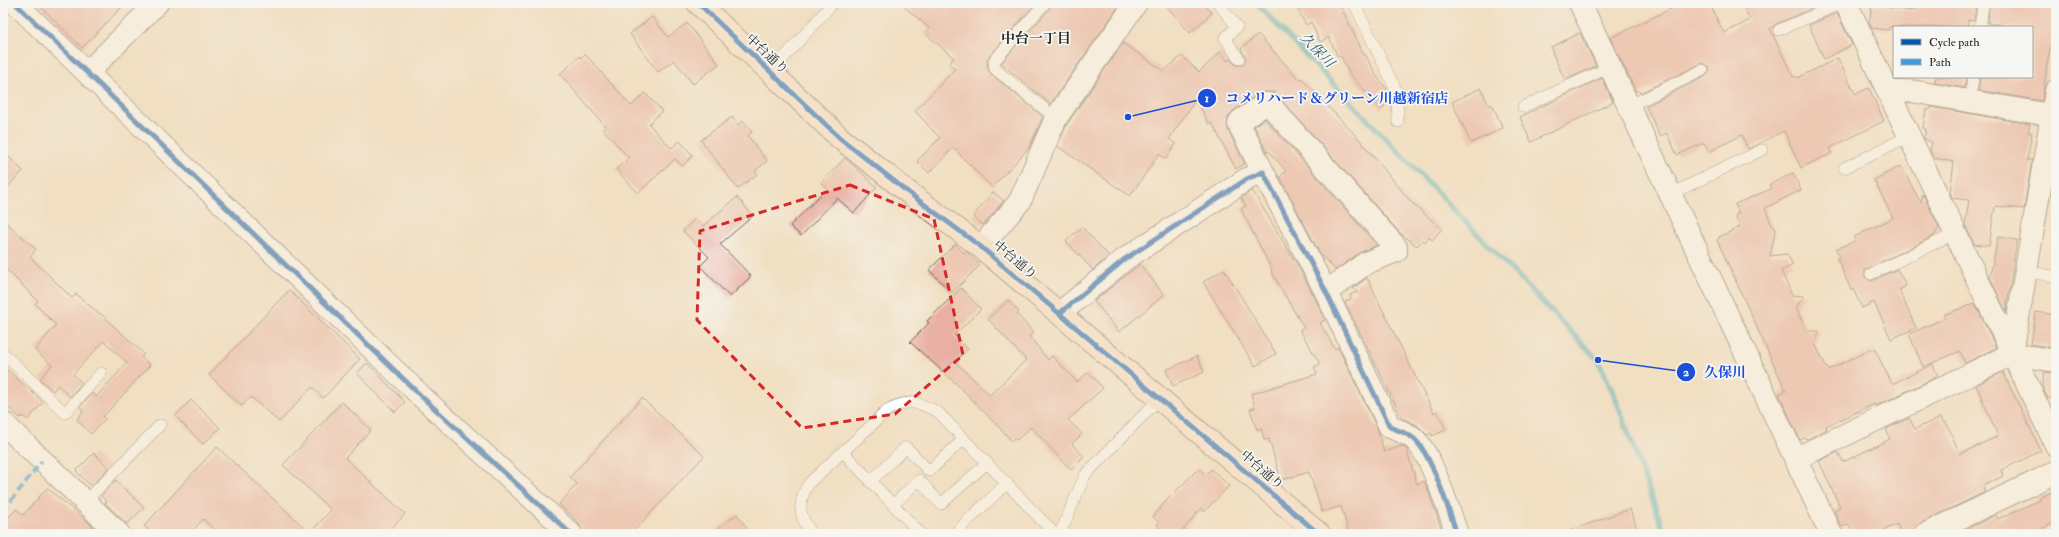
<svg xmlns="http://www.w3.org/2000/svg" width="2059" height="537" font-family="'IM FELL Double Pica','Noto Serif JP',serif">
	<rect width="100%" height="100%" fill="#f6f6f2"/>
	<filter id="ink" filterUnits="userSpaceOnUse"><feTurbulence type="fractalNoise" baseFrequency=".025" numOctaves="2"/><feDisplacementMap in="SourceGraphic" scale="8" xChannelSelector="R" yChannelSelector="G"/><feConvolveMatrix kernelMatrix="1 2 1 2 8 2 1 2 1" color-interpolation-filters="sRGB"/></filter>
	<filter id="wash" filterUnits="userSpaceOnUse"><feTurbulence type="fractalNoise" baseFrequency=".012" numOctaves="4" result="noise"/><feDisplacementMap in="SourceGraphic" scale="16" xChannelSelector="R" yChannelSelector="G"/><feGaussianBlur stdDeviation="0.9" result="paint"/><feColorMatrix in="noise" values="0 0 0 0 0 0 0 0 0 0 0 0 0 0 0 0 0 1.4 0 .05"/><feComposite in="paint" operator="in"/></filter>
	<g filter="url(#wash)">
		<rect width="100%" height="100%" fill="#f1dfc1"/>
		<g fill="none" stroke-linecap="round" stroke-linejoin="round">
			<path stroke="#3faebb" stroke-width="5.5" d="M1256,3L1598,360L1616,399L1665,534"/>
		</g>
		<g id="blocks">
			<path fill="#e9afa3" d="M37,3H126L82,48Z
				M900,3H1036L987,59L988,70L991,74L1043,117L1029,148L992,187L953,148L929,173L917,161L940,138L915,111L955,69L949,64L954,58L925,33L929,28Z
				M1052,3H1121L1050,104L1001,63L1050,8Z
				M1164,3H1203L1212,13L1190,33Z
				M1294,3H1339L1364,55L1365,54L1377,77L1387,89L1385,91L1390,97V100L1381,109L1349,73L1341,56L1338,57L1329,37L1320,42L1311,22L1306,25Z
				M1683,3H1709L1724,33L1750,20L1742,3H1824L1776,24L1770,29L1793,77L1796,76L1797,78L1838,58L1855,94L1869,88L1884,121L1830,148L1832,153L1801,168L1784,131L1748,149L1742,135L1709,152L1704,143L1677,155L1667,133L1660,136L1646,106L1706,76L1710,71L1709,67L1704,63L1700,64L1640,93L1638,90L1636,91L1610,38Z
				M1919,3H1977L1974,21L1968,20L1967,27H1889V30L1872,28L1869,23L1872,5L1912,11L1917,8Z
				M1989,3H2056V27L2054,29L2048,58L2042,101L1978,90L1980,77H2032V27H2001V25L1988,23Z
				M1837,13L1852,45L1824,59L1809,25Z
				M652,17L668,37L687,23L719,64L693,84L674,60L658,72L630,34Z
				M1580,33L1596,66L1565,80L1552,52L1553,51L1551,47Z
				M1258,34L1296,76L1299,80L1301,78L1358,138L1412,203L1442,229L1432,240L1429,237L1425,242L1423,240L1417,246L1399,232L1274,92H1265L1258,94L1233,111L1228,117V130L1245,164L1236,169L1212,123L1209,124L1196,99L1169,139L1176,144L1166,159L1159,154L1130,196L1057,146L1067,124L1123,43L1164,71L1182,56L1199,72L1220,52L1228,61L1230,59L1236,65H1243L1246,58L1241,49Z
				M585,54L631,106L645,93L662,111L649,124L671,148L680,141L693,156L682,166L675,159L638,193L616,169L629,158L603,129L606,127L560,74L580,56L581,58Z
				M1936,77H1966L1965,88L1935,83Z
				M1602,78L1613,102L1531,142L1520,117Z
				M1481,88L1489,106L1492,104L1503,128L1471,143L1452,102Z
				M1931,107L2030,124L2028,132L2032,133L2027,160H2032L2024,209L1995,206L1989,246L1974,244L1965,225L1969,200L1952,198L1950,192L1954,162L1934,158L1930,151L1932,142L1924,139L1926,129L1923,128L1926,109L1930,110Z
				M732,117L738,125L743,121L752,132L748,136L767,161L755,171L757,174L738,189L701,140Z
				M1265,119L1377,245L1359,253L1336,270L1320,254L1280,177L1286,171L1269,151L1267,152L1254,126Z
				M3,151L23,171L3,192Z
				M845,158L877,187L854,213L837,198L801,236L790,226L827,188L821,183Z
				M1901,166L1921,203L1923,194L1939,228L1934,236L1865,270V277L1871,281L1897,269L1906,286L1899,290L1916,328L1891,339L1874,302L1862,308L1853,289L1851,290L1837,258L1840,257L1836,249L1855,241L1854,237L1893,218L1874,180Z
				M1793,173L1801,190L1765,208L1772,225L1776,229L1770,256L1787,254L1793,265L1781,271L1792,295L1804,296L1796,308L1807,331H1819L1815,344L1828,370L1874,348L1892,384L1933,364L1938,376L1876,406L1875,404L1826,426L1827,429L1808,439L1805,438L1800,440L1779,394L1786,391L1717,240L1719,238V237L1740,227L1735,215L1739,213L1735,204L1771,189L1769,185Z
				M1252,190L1295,261L1315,298L1325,320L1320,323L1335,349L1338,347L1377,428L1384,452L1402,446L1406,448L1417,484L1425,481L1443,534H1349L1341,506L1322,512L1309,472L1281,480L1269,439L1264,440L1261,428L1257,430L1250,409L1255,408L1251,394L1317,374L1314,367L1320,364L1300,330L1304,328L1271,271L1272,270L1241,209L1246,206L1241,198Z
				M993,192L1004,201L983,225L973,217Z
				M737,197L753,216L720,244L751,276L730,297L700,266L709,257L683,231L695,219L703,226Z
				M3,220L36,249L30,257L72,298L76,294L99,314L100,313L144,354L141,357L150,365L103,417L105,419L91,434L77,420L83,411L80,407L92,393L96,397L127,363L104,341L73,374L82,383L70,397L58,385L53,391L40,379L52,365L35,350L56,325L35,304L38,301L3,266Z
				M1082,227L1109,256L1093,270L1066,241Z
				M1998,237L2017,240L2006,312L1990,277Z
				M955,244L964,253L966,251L980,265L952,293L929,270Z
				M1140,264L1164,295L1119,332L1094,301Z
				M1224,269L1276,354L1255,366L1203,282Z
				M1367,278L1425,396L1434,413L1437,411L1446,430L1432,436L1431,433L1427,435L1417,425L1402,418L1345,302L1351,299L1350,295L1357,292L1353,288Z
				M961,288L981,309L954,335L968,349L955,362L990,395L1026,360L988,319L1008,300L1019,312L1017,314L1033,332L1029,336L1048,360L1052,356L1077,382L1088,372L1103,388L1068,420L1082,434L1072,444L1084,457L1071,470L1031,427L1017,440L1014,438L1012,441L963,390L910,342L929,323L927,321Z
				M289,290L360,359L323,398L312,387L279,422L251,397L242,406L209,375Z
				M1975,303L1996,348L1965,363L1960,351L1923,367L1909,334L1945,318L1944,315Z
				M2036,312L2056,315V348L2031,344Z
				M1197,356L1204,372L1173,386L1166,370Z
				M367,363L405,402L395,412L357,373Z
				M3,366L43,402L28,420L22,416L20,418L3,403Z
				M2003,372L2041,451L2001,470L2003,476L1983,486L1985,492L1921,523L1916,527L1913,534H1901L1897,524L1876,534H1854L1849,524L1842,527L1834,510L1840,507L1819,461L1838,452L1843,462L1890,439L1886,429L1909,418L1915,429L1941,417L1943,423L1946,422L1960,454L1998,436L1976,385Z
				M2044,372L2056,373V399L2048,398L2042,386Z
				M642,398L704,456L631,534H583L579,523L559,504L577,484L570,477Z
				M191,400L220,428L203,444L175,416Z
				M342,402L371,430L345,458L405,514L386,534H219L203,519L190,534H154L144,526L217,447L310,533L331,510L283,465Z
				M94,453L109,468L91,486L76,471Z
				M1199,468L1205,475L1211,469L1229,486L1204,512L1201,508L1180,534H1167L1157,525L1159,522L1153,517L1167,500Z
				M116,480L144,508L127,524L105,503L107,502L101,496Z
				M47,488L87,521L101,534H3V524L16,509L23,515Z
				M2056,490V533L2052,524L2043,528L2046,534H1955L1996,515L1998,519L2040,500L2039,498Z
				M1630,509L1639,534H1566V532Z
				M737,514L751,534H711Z"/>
		</g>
	</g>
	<g filter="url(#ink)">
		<use href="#blocks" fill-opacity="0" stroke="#706a60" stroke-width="1"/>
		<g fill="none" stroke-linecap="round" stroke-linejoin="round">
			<g stroke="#706a60" stroke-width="12">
				<path id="lane" d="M1045,3L994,61L995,69L1056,118
					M1218,3L1237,27L1225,38L1239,59
					M1354,3L1397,92L1398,122
					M1903,3L1912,4
					M1980,27L1983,6
					M1779,30L1842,3
					M771,72L833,3
					M1970,101L1973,77
					M1629,106L1703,70
					M1523,107L1610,67
					M1844,168L1909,136
					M1671,194L1762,150
					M2026,271L2056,277
					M1871,274L1956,233
					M3,355L4,354L65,413L101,373
					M843,452L921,534
					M870,482L906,447L929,471L964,439
					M85,502L160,425
					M893,505L919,480L941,504L987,463
					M813,534C798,517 797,502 809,483L889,409C909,399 919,402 938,412L1055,534
					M954,534L1007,483
					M1060,534L1085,475L1160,398"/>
			</g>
			<g stroke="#706a60" stroke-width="24">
				<path id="street" d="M15,3L421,396L571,534
					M1580,3L1831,534
					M1846,3L2056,445
					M88,72L157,3
					M1889,93L1911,91L2056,116
					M1263,172L1239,124L1240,121L1265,104H1269L1396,247V251L1366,263L1326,292
					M981,247L1020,201L1056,118L1136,3
					M1060,313L1125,259L1247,179L1263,172L1326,292L1390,427C1397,430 1407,433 1413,438C1431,452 1449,511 1457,534
					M2012,354L2056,91
					M3,423L119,534
					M1795,459L2012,354L2056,361
					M1926,534L2056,472"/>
			</g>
			<g stroke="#706a60" stroke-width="24">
				<path id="secondary" d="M698,3L840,138L909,193L981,247L1319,534"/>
			</g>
			<use href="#lane" stroke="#fff" stroke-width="11"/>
			<use href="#street" stroke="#fff" stroke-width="22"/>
			<use href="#secondary" stroke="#fce5d0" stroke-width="22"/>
			<path stroke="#3d9ce1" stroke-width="4" stroke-dasharray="8 4" stroke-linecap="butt" d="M3,511L42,461"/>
			<g stroke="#f6f6f2" stroke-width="8">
				<path id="cycleway" d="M15,3L421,396L571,534
					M698,3L840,138L909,193L981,247L1319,534
					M1060,313L1125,259L1247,179L1263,172L1326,292L1390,427C1397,430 1407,433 1413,438C1431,452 1449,511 1457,534"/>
			</g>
			<use href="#cycleway" stroke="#0057b8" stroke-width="5"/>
		</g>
	</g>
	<path d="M0 0H2059V537H0ZM850,185L934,219L963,355L895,414L802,428L697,320L700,231Z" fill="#f1dfc1" fill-opacity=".55" fill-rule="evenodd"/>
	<path fill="none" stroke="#d62828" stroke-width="3" stroke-dasharray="8 5" stroke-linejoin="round" d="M850,185L934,219L963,355L895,414L802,428L697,320L700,231Z"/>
	<g text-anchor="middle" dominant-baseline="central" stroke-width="3.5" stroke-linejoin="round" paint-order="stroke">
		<g font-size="13" fill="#2b2b2b" stroke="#f6f6f2">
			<text transform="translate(767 54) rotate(43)">中台通り</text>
			<text transform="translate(1015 260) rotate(40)">中台通り</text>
			<text transform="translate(1262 470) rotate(41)">中台通り</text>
		</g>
		<g font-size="14" font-weight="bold" fill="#2b2b2b" stroke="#f6f6f2">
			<text x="1036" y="38">中台一丁目</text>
		</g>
		<g font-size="14" font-style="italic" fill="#335f65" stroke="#f6f6f2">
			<text transform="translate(1317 50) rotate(46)">久保川</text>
		</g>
	</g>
	<path fill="none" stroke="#1d4ed8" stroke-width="1.5" d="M1128 117L1207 98M1598 360L1686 372"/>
	<g fill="#1d4ed8" stroke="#f6f6f2" stroke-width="1.5">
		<circle cx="1128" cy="117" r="4"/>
		<circle cx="1598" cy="360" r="4"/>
		<circle cx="1207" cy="98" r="10"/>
		<circle cx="1686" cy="372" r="10"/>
	</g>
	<g font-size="12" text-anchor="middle" font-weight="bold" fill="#fff">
		<text x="1207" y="102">1</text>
		<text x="1686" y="376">2</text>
	</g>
	<g font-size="14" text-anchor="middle" font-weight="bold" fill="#1d4ed8" stroke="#f6f6f2" stroke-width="3.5" stroke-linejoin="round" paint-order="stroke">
		<text x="1337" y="103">コメリハード＆グリーン川越新宿店</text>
		<text x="1725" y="377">久保川</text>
	</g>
	<rect width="2059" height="537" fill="none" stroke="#f6f6f2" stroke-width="16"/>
	<rect x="1893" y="26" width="140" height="52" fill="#f6f6f2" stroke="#a5a5a2"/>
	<rect x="1901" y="39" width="20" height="6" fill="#0057b8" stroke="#a5a5a2"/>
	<text x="1929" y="46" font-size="12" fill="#2b2b2b">Cycle path</text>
	<rect x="1901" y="59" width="20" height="6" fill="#3d9ce1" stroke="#a5a5a2"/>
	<text x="1929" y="66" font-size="12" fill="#2b2b2b">Path</text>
</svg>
